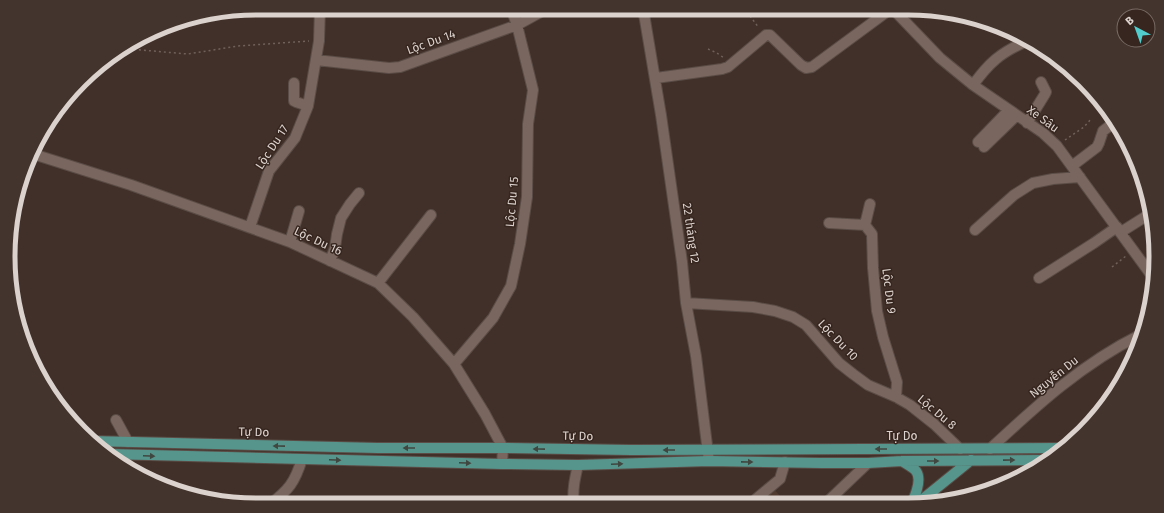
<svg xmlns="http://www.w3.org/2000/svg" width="1164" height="513" font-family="'Fira Sans',sans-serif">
	<rect width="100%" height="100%" fill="#413029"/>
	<path fill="#50392f" d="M774,489L786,503H756Z"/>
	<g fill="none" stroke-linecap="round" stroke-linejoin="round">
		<g stroke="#5a4c46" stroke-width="12">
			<path id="minor" d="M643,8L661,115L682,262L686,303L696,356L709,461
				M892,8L940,58L973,85L1043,133L1057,146L1152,276
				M316,60L389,68L400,67L517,25L548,8
				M656,78L722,69L728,67L766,35H770L801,65L806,68L812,67L892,8
				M294,83V101L296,102L308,106
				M973,85C989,63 1000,53 1025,42
				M1027,123L1045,94L1046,92L1041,82
				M978,142L1009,110
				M984,147L1016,116
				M33,154L131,185L290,242L378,283L413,317L454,364L485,414L503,448L502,464
				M1072,166L1097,147L1099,143L1103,131L1112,124
				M829,223L865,225L872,234L873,268L877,311L883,337L897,382L896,397
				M865,225L870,204
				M250,227L269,171L295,138L308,106L319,41L320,8
				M975,230L1014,195L1033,183L1053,179L1080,177
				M1121,232L1148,215
				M290,242L299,211
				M330,261L335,248L337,234L341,218L350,204L359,193
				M1039,278L1094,243L1117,227
				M378,283L431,215
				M686,303L753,307L775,311L793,317L806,325L839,363L853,374L868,385L896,397L910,405L934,424L960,449
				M454,364L493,318L511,286L520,244L527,197L528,124L533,90L517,25L511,8
				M116,420L128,442
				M990,449C1036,406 1083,363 1140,335
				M751,503L780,479L785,462
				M826,503L868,463
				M574,504C572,491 575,478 578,465
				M269,505C289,490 295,482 302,459"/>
		</g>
		<g stroke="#5a4c46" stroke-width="12">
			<path id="major" d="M91,441L378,448H503L631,450L1065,448
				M110,454L502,464L578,465L709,461L821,463H868L902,461L1048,460
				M902,461C906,464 913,467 916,471C922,479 916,494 912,503
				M918,503L971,460"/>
		</g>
		<path stroke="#70615b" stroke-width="1.5" stroke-dasharray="2 3" stroke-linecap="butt" d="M744,8L759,28
			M129,49L188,54L238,46L309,41
			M708,49L717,53L724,58
			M1065,140L1084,127L1092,118
			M1112,267L1126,256"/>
		<use href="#minor" stroke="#79665e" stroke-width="10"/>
		<use href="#major" stroke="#55958c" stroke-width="10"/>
	</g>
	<defs><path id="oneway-solid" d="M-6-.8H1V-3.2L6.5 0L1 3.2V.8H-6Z"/></defs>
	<g fill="#3f4740">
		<use href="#oneway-solid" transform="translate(279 446) rotate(-179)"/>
		<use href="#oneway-solid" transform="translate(409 448) rotate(180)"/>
		<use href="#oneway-solid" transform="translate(539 449) rotate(-179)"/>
		<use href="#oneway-solid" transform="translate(881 449) rotate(180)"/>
		<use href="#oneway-solid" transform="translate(669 450) rotate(180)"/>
		<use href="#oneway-solid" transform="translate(149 456) rotate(2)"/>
		<use href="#oneway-solid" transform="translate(335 460) rotate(2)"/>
		<use href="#oneway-solid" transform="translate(1009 460) rotate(-1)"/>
		<use href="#oneway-solid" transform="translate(933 461)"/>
		<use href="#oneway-solid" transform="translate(747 462) rotate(1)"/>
		<use href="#oneway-solid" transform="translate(465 463) rotate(2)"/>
		<use href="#oneway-solid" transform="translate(617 464) rotate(-2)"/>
	</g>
	<g text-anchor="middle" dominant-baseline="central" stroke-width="3" stroke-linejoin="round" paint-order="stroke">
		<g font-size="12" fill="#dcd2cd" stroke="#36261f">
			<text transform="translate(431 42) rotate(-20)">Lộc Du 14</text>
			<text transform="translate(1043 119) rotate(36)">Xe Sâu</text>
			<text transform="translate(272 147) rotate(-57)">Lộc Du 17</text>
			<text transform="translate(512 202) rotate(-85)">Lộc Du 15</text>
			<text transform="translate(691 233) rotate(82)">22 tháng 12</text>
			<text transform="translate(318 241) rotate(25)">Lộc Du 16</text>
			<text transform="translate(889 291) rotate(83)">Lộc Du 9</text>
			<text transform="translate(838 340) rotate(46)">Lộc Du 10</text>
			<text transform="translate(1054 377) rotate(-39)">Nguyễn Du</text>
			<text transform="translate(937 412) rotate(40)">Lộc Du 8</text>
			<text transform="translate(254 432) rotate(1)">Tự Do</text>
			<text transform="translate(578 436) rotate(1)">Tự Do</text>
			<text x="902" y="436">Tự Do</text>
		</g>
	</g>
	<path d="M0 0H1164V513H0ZM256 15H908A241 241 0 0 1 1149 256V257A241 241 0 0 1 908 498H256A241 241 0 0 1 15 257V256A241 241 0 0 1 256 15Z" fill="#43342d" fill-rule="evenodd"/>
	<path fill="none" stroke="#dcd2cd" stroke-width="5" d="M256 15H908A241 241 0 0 1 1149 256V257A241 241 0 0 1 908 498H256A241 241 0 0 1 15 257V256A241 241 0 0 1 256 15Z"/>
	<g transform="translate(1136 28) rotate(319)"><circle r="19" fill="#36261f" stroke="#786b65"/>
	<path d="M0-3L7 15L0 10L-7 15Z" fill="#52cdcd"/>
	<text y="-6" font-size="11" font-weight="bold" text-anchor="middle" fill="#dcd2cd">B</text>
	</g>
</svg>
